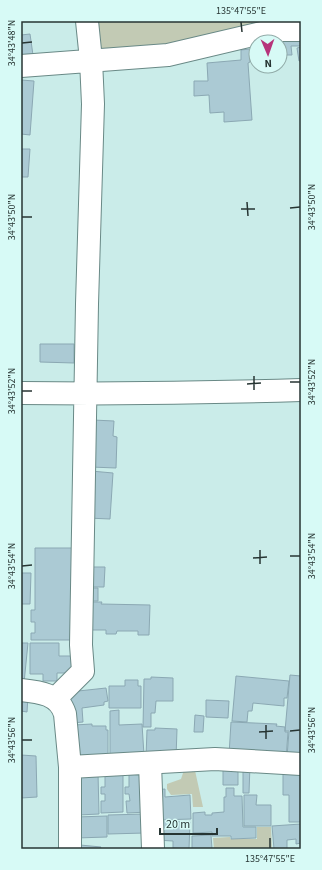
<svg xmlns="http://www.w3.org/2000/svg" width="322" height="870" font-family="'Source Sans 3',sans-serif">
	<rect width="100%" height="100%" fill="#caece9"/>
	<path fill="#c2cab4" d="M93,21H269L178,45L97,53Z
		M194,766L203,807H193L192,794L171,795L167,789V784L181,779L184,770Z
		M257,827H271L272,849H214L213,838L230,837V839H257Z"/>
	<path fill="#abcad4" stroke="#8ba8b3" d="M30,34L33,55L21,56V35Z
		M301,37V46H291L292,55H282L281,39Z
		M301,47V61H299L297,48Z
		M250,49V62L248,63L252,120L224,122V112L210,113L209,95L194,96V81H208L207,63L241,60V50Z
		M21,80L34,81L30,135L21,134Z
		M21,149H30L28,177H21Z
		M40,344H74V363L40,362Z
		M93,420L114,421L113,436L117,437L116,468L91,467Z
		M91,471L113,473L110,519L87,518Z
		M35,548H76V640H31V633H35V622H31V610H35Z
		M88,567H105L104,587H89Z
		M21,573H31L30,604H21Z
		M86,588H98V601H86Z
		M87,602H102L101,604L150,605L149,635H138V631H117L116,634H106V630H86Z
		M21,643H28L24,683H21Z
		M30,643H59V656H75V673H57V681H43V674H30Z
		M290,675L301,676V759L287,757L289,731H285Z
		M236,676L289,681L287,698H284V706L253,703L252,711H248L247,722L232,721Z
		M151,677L173,678V701H156L155,713H151V727H143L144,679H151Z
		M125,680H138V686H141V708H109V686H125Z
		M106,688L108,701L104,702V705L82,708L83,722L72,723L69,692Z
		M21,695L28,696L27,712L21,711Z
		M206,700L229,701L228,718L206,717Z
		M119,710V725L142,724L144,755L110,756V711Z
		M195,715L204,716L203,732H194Z
		M231,722L277,724L276,726L285,727V732H288L286,759L229,755Z
		M92,724V726H106V730H108V759L75,760L74,725Z
		M155,728L177,729L176,758L146,757L147,730H155Z
		M21,755L36,756L37,797L21,798Z
		M238,763V785H223V769Z
		M243,765H250L249,793H243Z
		M301,767V822H289V795H283V768Z
		M105,772H123V812L101,813V801H105V794H101V787H105Z
		M80,773H98L99,814L78,815L77,802H81Z
		M146,773L148,812L127,813L126,801H130L129,794H125V787H129V774Z
		M226,788H234V796H242L243,827H256V838L231,839V836H212V832L193,833V813L205,812V815H212V813L224,812V797H226Z
		M165,789V797L190,795L191,819L160,820L155,790Z
		M244,795H257L256,805H271V826H244Z
		M145,814V833L108,834V815Z
		M107,816V837L76,838V817Z
		M157,821L190,822L189,849L173,848V841L156,840Z
		M301,824V843L296,844V839L287,840V849H274L272,826Z
		M211,835L212,849H192V836Z
		M80,845L101,847L100,849H79Z"/>
	<g fill="none" stroke-linecap="round" stroke-linejoin="round">
		<g stroke="#698986" stroke-width="24">
			<path id="minor" d="M21,66L168,55L274,30H301
				M21,393C114,394 208,393 301,390
				M21,690C40,692 59,694 65,714L70,767V849
				M56,698L83,671L81,645L87,304L93,104L91,60L87,21
				M150,763L153,849
				M70,767L215,759L301,764"/>
		</g>
		<use href="#minor" stroke="#fff" stroke-width="22"/>
	</g>
	<path fill="none" stroke="#273533" stroke-width="1.5" d="M241,22L242,32M22,43L32,42M247,202L248,216M290,208L300,207M241,209H255M22,217H32M254,376V390M290,382H300M247,384L261,383M22,391H32M260,550V564M290,556H300M253,558L267,557M22,566L32,565M266,725V739M290,731L300,730M259,732L273,731M22,740H32M270,838V848"/>
	<rect width="322" height="870" fill="none" stroke="#d7faf6" stroke-width="44"/>
	<g transform="translate(268 54) rotate(178)"><circle r="19" fill="#d7faf6" stroke="#91aba8"/>
	<path d="M0-3L7 15L0 10L-7 15Z" fill="#b6337b"/>
	<text y="-6" font-size="11" font-weight="bold" text-anchor="middle" fill="#273533">N</text>
	</g>
	<path d="M160 828v6h57v-6" fill="none" stroke="#273533" stroke-width="2"/>
	<text x="166" y="828" font-size="12" fill="#273533" stroke="#d7faf6" stroke-width="3" paint-order="stroke">20 m</text>
	<rect x="22" y="22" width="278" height="826" fill="none" stroke="#273533" stroke-width="1.5"/>
	<g font-size="10" text-anchor="middle" fill="#273533">
		<text x="241" y="14">135°47'55"E</text>
		<text transform="translate(11 43) rotate(-90)" y="4">34°43'48"N</text>
		<text transform="translate(311 207) rotate(-90)" y="4">34°43'50"N</text>
		<text transform="translate(11 217) rotate(-90)" y="4">34°43'50"N</text>
		<text transform="translate(311 382) rotate(-90)" y="4">34°43'52"N</text>
		<text transform="translate(11 391) rotate(-90)" y="4">34°43'52"N</text>
		<text transform="translate(311 556) rotate(-90)" y="4">34°43'54"N</text>
		<text transform="translate(11 566) rotate(-90)" y="4">34°43'54"N</text>
		<text transform="translate(311 730) rotate(-90)" y="4">34°43'56"N</text>
		<text transform="translate(11 740) rotate(-90)" y="4">34°43'56"N</text>
		<text x="270" y="862">135°47'55"E</text>
	</g>
</svg>
